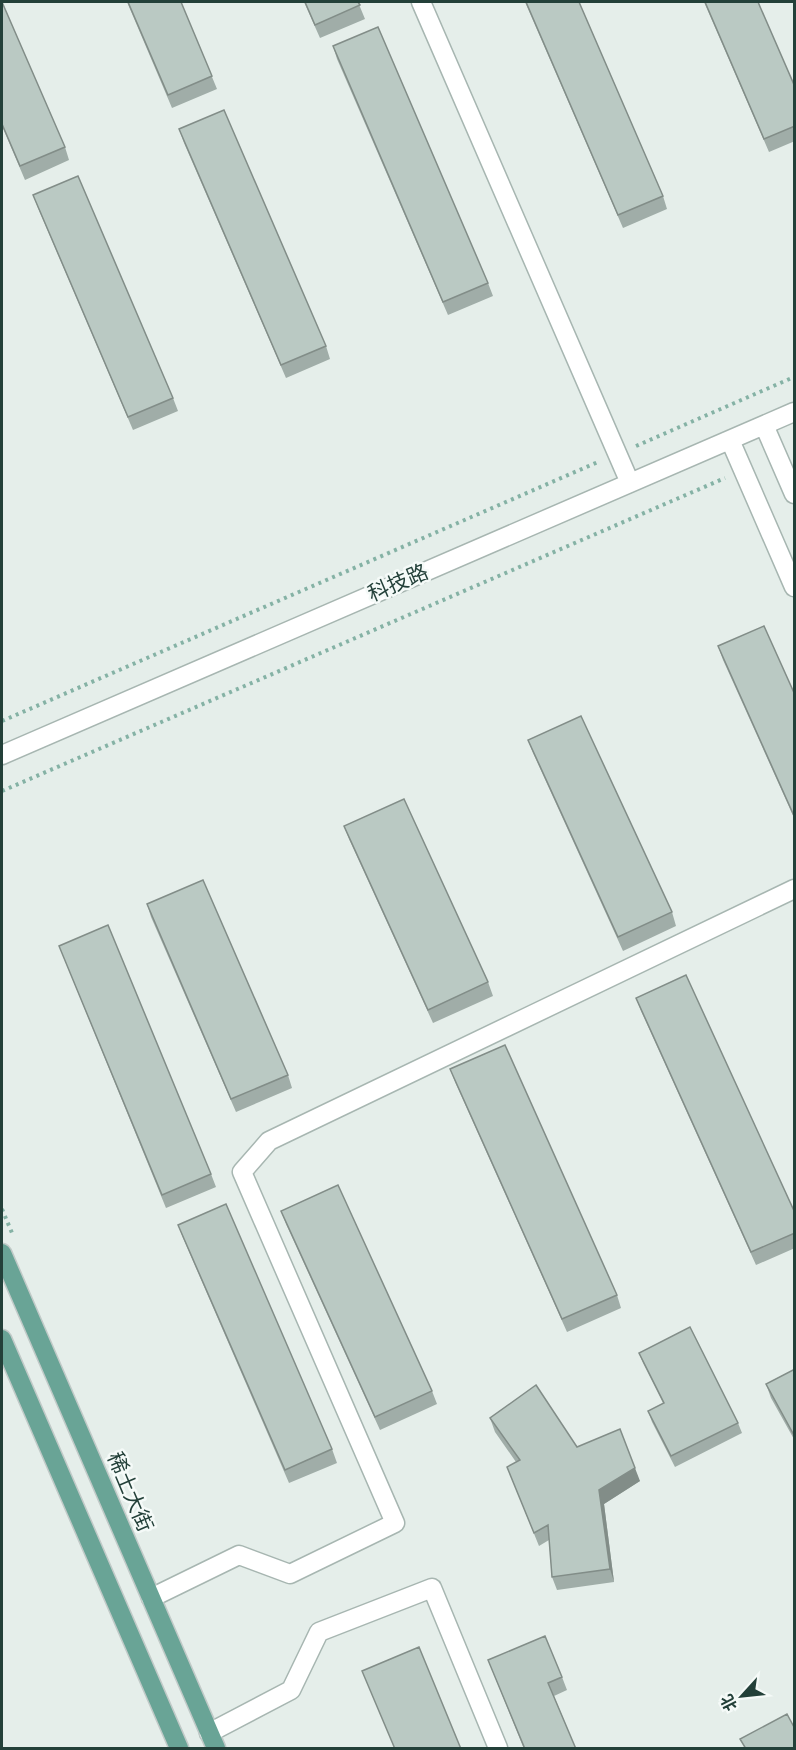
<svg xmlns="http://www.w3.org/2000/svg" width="796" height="1750" font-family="'Nunito Sans','Noto Sans SC',sans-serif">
	<rect width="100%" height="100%" fill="#e5eeea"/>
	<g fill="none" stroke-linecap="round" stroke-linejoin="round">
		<g stroke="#a7b6b1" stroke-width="21">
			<path id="minor" d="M421,2L630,483
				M764,425L794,494
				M730,440L794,587
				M2,755L794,412
				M151,1598L239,1555L290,1574L395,1523L242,1172L269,1141L794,889
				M209,1733L291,1690L319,1632L432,1588L498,1748"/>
		</g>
		<g stroke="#c1cac8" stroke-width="21">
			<path id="major" d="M2,1253L216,1748
				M2,1339L179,1748"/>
		</g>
		<path stroke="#85b2a5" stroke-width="4" stroke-dasharray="3 4.5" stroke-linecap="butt" d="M636,446L794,377
			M2,721L598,462
			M2,791L725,478
			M2,1209L12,1233"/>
		<use href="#minor" stroke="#fff" stroke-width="18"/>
		<use href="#major" stroke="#69a496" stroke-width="18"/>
	</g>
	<path fill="#a0ada8" d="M2,2L65,147L69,160L25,180L2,126Z
		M127,2H181L217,89L172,108Z
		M304,2H358L365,19L320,38Z
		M525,2H579L663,196L667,209L623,228Z
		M704,2H758L795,87V141L769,152Z
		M333,46L488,283L493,296L448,315L337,59Z
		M179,129L326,346L330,359L286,378L184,143Z
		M33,195L173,398L178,411L133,430L38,208Z
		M718,646L795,695V820L723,660Z
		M528,740L672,912L676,926L623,951L533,753Z
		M344,826L488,982L493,996L433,1023L349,839Z
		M147,904L288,1075L292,1088L236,1112L151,917Z
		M59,946L211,1174L216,1187L166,1208Z
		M636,998L795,1213V1248L756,1265L641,1011Z
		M450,1069L617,1295L621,1308L567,1332L455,1082Z
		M281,1211L432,1391L437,1404L380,1430L286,1224Z
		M178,1225L332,1449L337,1463L289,1483L183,1238Z
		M639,1353L738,1423L742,1433L675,1467L652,1422L648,1411L663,1403L643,1363Z
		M795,1369V1441L771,1398L766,1384Z
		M490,1418L577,1447L640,1481L604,1504L614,1582L557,1590L552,1577L549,1540L539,1546L507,1467L516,1462L495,1432Z
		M488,1660L562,1677L567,1690L554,1696L576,1749H524Z"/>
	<path fill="#828d88" d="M635,1468L640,1481L604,1504L614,1582L610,1569L599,1490Z"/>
	<path fill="#bac9c3" stroke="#828d88" stroke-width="1.5" d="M2,2L65,147L20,166L2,124Z
		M128,2H181L212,76L168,95Z
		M305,2H358L360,5L315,25Z
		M526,2H579L663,196L618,215Z
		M705,2H758L795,87V126L764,139Z
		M378,27L488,283L443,302L333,46Z
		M224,110L326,346L281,365L179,129Z
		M78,176L173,398L128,417L33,195Z
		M764,626L795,695V818L718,646Z
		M581,716L672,912L618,937L528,740Z
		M404,799L488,982L428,1010L344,826Z
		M203,880L288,1075L231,1099L147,904Z
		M108,925L211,1174L162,1195L59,946Z
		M686,975L795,1213V1233L751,1252L636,998Z
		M505,1045L617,1295L562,1319L450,1069Z
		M338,1185L432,1391L375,1417L281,1211Z
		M226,1204L332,1449L285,1470L178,1225Z
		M690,1327L738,1423L671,1456L648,1411L664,1403L639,1353Z
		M795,1369V1437L766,1384Z
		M536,1385L577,1447L620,1429L635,1468L599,1490L610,1569L552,1577L548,1525L534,1533L507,1467L520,1460L490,1418Z
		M545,1636L562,1677L548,1683L576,1749H525L488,1660Z
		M419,1647L461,1749H395L362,1671Z
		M787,1714L795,1729V1749H746L740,1739Z"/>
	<g text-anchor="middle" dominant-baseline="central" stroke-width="5" stroke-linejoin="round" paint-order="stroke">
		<g font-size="21" fill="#234039" stroke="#f5faf8">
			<text transform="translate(398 583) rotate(-23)">科技路</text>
			<text transform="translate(130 1492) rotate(67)">稀土大街</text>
		</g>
	</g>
	<rect width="796" height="1750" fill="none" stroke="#234039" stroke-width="6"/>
	<g transform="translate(742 1696) rotate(243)" stroke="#f5faf8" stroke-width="4.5" paint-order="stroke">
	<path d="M0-4.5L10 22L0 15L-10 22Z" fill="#234039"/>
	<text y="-9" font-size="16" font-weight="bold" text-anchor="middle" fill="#234039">北</text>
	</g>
</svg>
